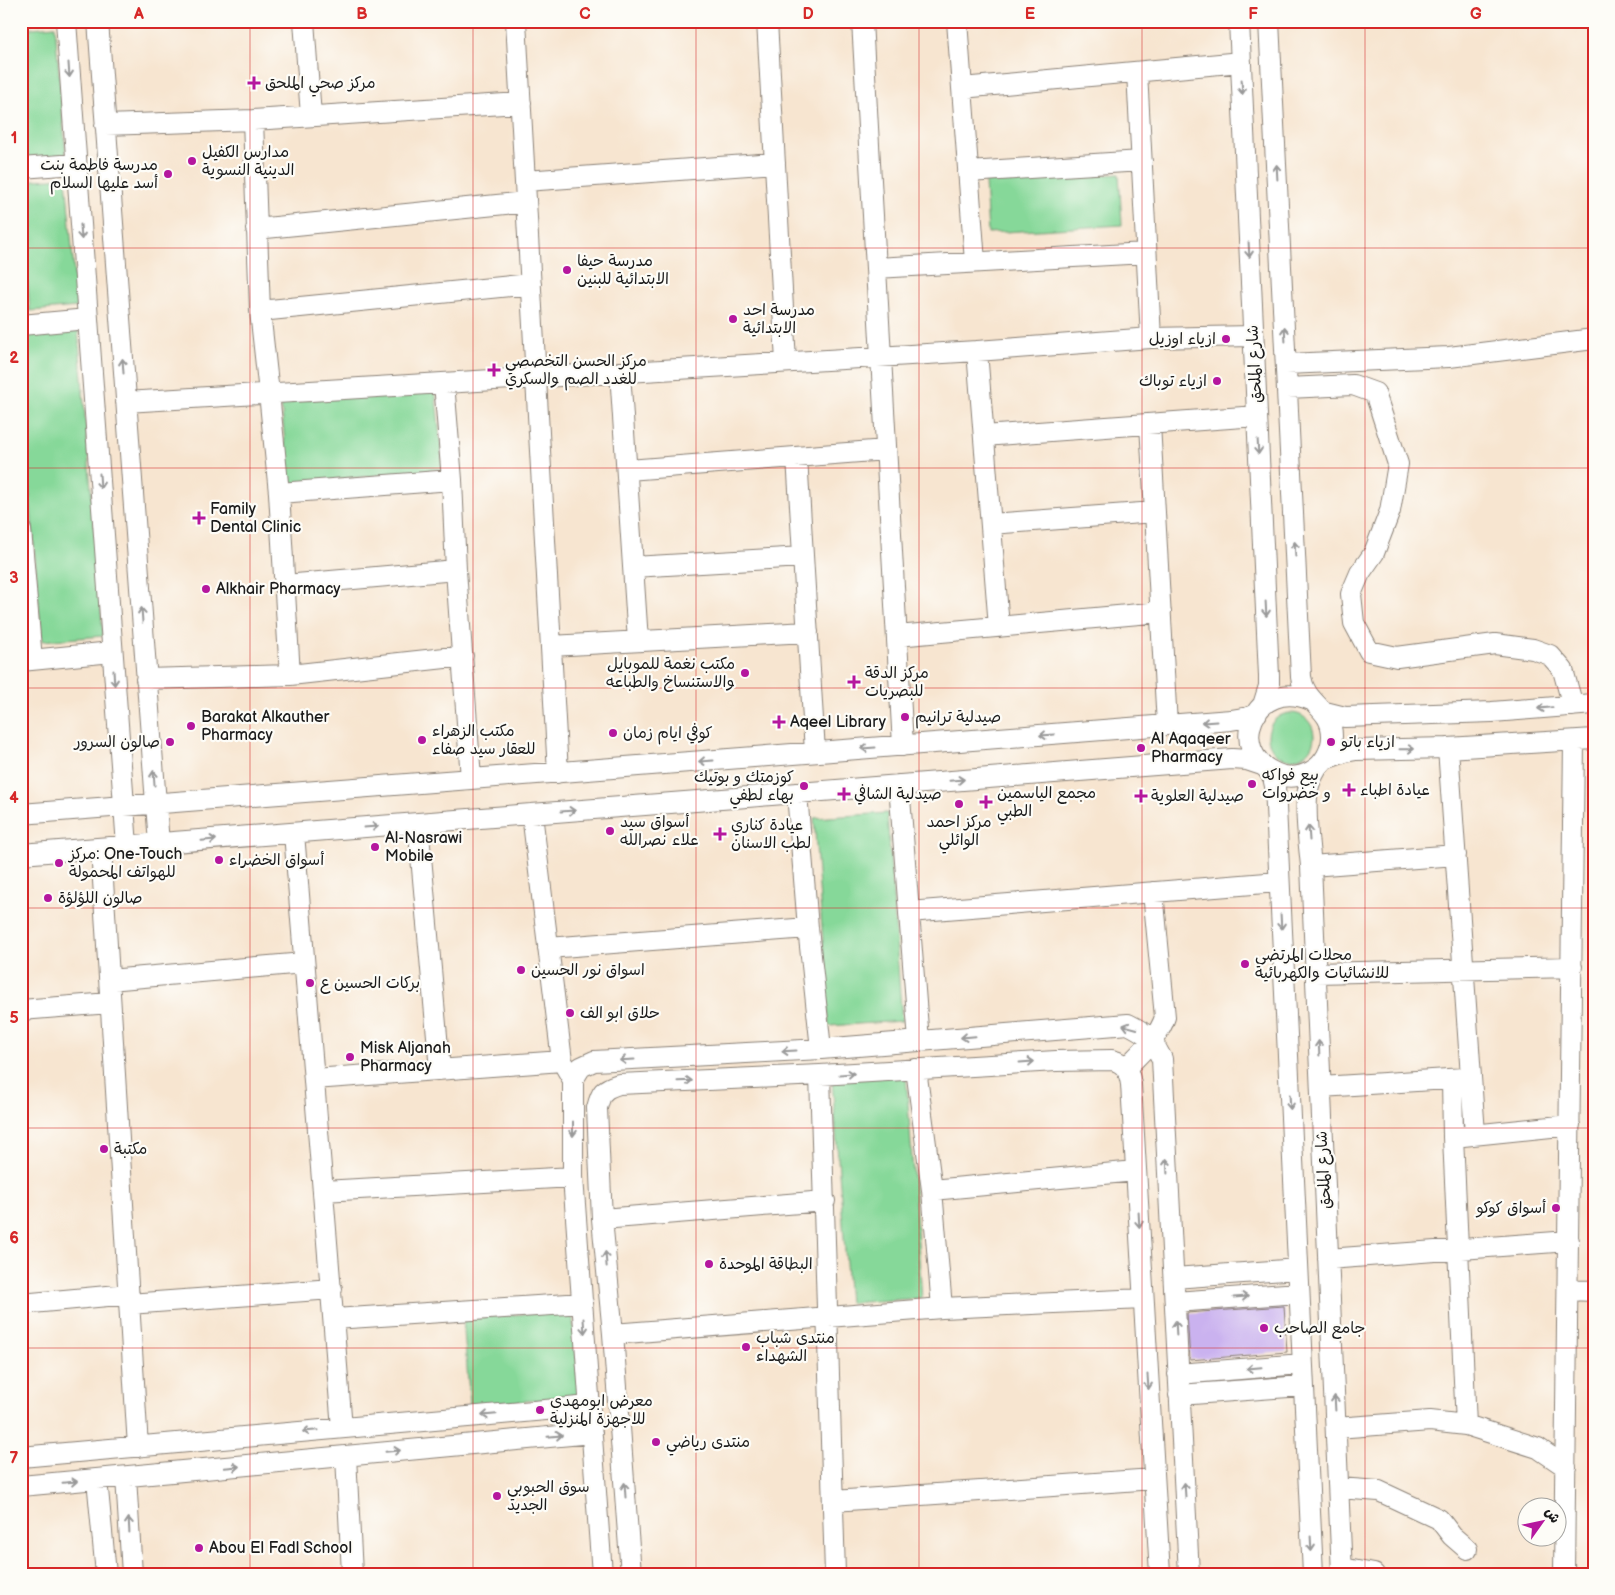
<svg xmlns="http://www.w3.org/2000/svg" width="1615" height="1595" font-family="'Balsamiq Sans','Playpen Sans Arabic',sans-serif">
	<rect width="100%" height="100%" fill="#fdfcf7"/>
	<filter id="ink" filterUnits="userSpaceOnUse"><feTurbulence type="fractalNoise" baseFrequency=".02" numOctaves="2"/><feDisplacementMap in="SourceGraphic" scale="10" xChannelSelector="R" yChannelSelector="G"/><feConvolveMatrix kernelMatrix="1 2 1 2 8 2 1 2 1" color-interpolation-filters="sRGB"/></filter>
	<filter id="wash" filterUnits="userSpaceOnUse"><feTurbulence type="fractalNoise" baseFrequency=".0096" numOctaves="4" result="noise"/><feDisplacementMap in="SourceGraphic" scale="20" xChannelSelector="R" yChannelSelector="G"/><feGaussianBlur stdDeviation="1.12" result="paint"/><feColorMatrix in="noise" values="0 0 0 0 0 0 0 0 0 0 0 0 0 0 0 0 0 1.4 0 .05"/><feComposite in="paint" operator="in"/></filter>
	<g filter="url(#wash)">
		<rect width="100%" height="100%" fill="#f7e5d0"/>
		<path fill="#86d899" stroke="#517a5a" d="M55,26L66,156L21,160V29Z
			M1119,174L1122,225L988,233L985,182Z
			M66,178L77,307L30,311L21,201V181Z
			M78,330L103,636L42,641L21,390V334Z
			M435,387L443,469L289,484L281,402Z
			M1268 736a23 23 0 1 1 46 0a23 23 0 1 1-46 0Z
			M887,813L902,1021L829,1026L814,818Z
			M906,1075L922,1298L849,1303L832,1080Z
			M572,1310L580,1397L470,1405L463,1319Z"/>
		<g id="blocks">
			<path fill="#cab2ef" d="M1284,1306L1287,1352L1190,1360L1187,1313Z"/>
		</g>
	</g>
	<g filter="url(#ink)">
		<use href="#blocks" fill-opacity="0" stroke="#8a8076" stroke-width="1"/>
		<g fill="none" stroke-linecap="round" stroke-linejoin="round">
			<g stroke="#8a8076" stroke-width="22">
				<path id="minor" d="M66,21L127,846
					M98,21L159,844
					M304,21L311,116
					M516,21L558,773
					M767,21L786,362
					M862,21L903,746
					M957,21L975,262
					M1239,21L1269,676V686L1263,705
					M1269,21L1301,677C1305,705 1332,707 1332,736C1332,750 1324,764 1312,771C1301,777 1287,779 1275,773C1225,751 1254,676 1311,700
					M1137,72L1151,338
					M962,88L1241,62
					M253,120L260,311L269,393L279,493L290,675
					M105,125L253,120L521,103
					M21,168L76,164
					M968,172L1142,161
					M525,181L775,163
					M256,229L526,202
					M876,268L1146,253
					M260,311L531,284
					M21,325L88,319
					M977,351L999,627
					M1286,364L1449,357L1594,339
					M620,372L638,641
					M444,383L452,480L456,570L471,779
					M1287,388L1353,385L1375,393L1398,464L1390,511L1374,553L1360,573L1351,594L1354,623L1369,651L1397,657L1495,644L1533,649L1550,655L1563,670L1573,706
					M126,402L977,351L1151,338L1253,336
					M1150,424L1167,725
					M984,436L1257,416
					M797,457L815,752
					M628,470L886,450
					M279,493L452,480
					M991,524L1155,512
					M21,530L32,660
					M633,567L803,557
					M285,585L456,570
					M897,636L1161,612
					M551,646L808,632
					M21,661L112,652
					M146,679L290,675L463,656
					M1325,712L1345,717L1492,712L1594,704
					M1448,748L1475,1134
					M1325,759L1345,752L1356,750L1448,748L1594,739
					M1317,768C1313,775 1309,782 1308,790C1304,809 1309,845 1311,866L1342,1574
					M1268,770L1273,777L1275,786L1313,1574
					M899,785L919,1041
					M797,793L808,928L821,1049
					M21,814L1231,720L1249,717L1257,713
					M532,814L562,1061L573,1080V1177L602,1574
					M418,823L440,1070
					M294,833L342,1428
					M101,848L138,1447
					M21,854L1232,759L1247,760L1262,765
					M1311,866L1456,855
					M909,912L1279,882
					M548,948L808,928
					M1316,973L1572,967
					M109,980L304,963
					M21,1010L110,1003
					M1126,1068C1140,1053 1159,1037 1165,1017L1153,892
					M916,1069L932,1190L942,1308
					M820,1075L835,1574
					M314,1079L562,1061
					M1452,1079L1453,1137L1466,1425
					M573,1080L581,1067L594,1061L821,1049L1128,1024C1150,1035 1151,1038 1162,1059L1189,1574
					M1321,1087L1464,1078
					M1463,1136L1570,1125
					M932,1190L1136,1171
					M323,1191L573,1177
					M602,1219L825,1201
					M1328,1259L1569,1241
					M1174,1278L1298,1269
					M1568,1290L1594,1291
					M1175,1302L1299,1293
					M21,1304L129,1294
					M129,1304L332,1289
					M334,1319L583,1303
					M613,1334L942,1308L1143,1299
					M1178,1374L1302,1364
					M1179,1395L1303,1386
					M1336,1428L1430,1421L1466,1425L1538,1448L1566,1467
					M346,1456L352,1574
					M21,1457L590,1406
					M126,1477L132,1574
					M97,1479L106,1574
					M21,1486L592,1433
					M1339,1488L1379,1491L1439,1519L1452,1536L1467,1549
					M833,1501L1154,1479
					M1342,1568L1374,1574
					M631,1574L613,1334L602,1219L597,1108C601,1092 603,1089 619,1084L820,1075L1056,1061L1112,1060C1126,1063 1129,1072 1131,1084L1160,1574
					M1564,1574L1574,741"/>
			</g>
			<use href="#minor" stroke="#fff" stroke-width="20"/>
		</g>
		<defs><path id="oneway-shaft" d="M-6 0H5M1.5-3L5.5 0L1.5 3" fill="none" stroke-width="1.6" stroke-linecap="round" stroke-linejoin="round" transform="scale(1.25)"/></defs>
		<g stroke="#999">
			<use href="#oneway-shaft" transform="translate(69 70) rotate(86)"/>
			<use href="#oneway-shaft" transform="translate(1242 87) rotate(87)"/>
			<use href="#oneway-shaft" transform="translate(1277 172) rotate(-93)"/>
			<use href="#oneway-shaft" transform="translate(81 232) rotate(86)"/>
			<use href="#oneway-shaft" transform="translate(1249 250) rotate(87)"/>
			<use href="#oneway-shaft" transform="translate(1285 334) rotate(-93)"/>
			<use href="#oneway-shaft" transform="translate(123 366) rotate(-94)"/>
			<use href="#oneway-shaft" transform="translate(1258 447) rotate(87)"/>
			<use href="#oneway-shaft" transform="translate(100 481) rotate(86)"/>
			<use href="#oneway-shaft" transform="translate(1295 549) rotate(-93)"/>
			<use href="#oneway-shaft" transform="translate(1266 609) rotate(87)"/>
			<use href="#oneway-shaft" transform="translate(142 615) rotate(-94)"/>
			<use href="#oneway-shaft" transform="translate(114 678) rotate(86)"/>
			<use href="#oneway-shaft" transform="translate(1545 708) rotate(175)"/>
			<use href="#oneway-shaft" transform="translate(1209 722) rotate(176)"/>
			<use href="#oneway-shaft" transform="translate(1047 735) rotate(176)"/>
			<use href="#oneway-shaft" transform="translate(868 748) rotate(176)"/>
			<use href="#oneway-shaft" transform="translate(1407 749) rotate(-1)"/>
			<use href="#oneway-shaft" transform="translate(706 761) rotate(176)"/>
			<use href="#oneway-shaft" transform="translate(154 778) rotate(-94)"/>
			<use href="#oneway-shaft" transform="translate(957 780) rotate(-5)"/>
			<use href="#oneway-shaft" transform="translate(568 811) rotate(-4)"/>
			<use href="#oneway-shaft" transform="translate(371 827) rotate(-4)"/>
			<use href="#oneway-shaft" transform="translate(1309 833) rotate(-94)"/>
			<use href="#oneway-shaft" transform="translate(209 840) rotate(-5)"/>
			<use href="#oneway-shaft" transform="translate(1281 922) rotate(87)"/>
			<use href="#oneway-shaft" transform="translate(1130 1027) rotate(-165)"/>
			<use href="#oneway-shaft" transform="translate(968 1037) rotate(175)"/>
			<use href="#oneway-shaft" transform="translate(1319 1048) rotate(-93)"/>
			<use href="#oneway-shaft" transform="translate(789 1051) rotate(177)"/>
			<use href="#oneway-shaft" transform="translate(627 1060) rotate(177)"/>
			<use href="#oneway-shaft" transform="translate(1027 1062) rotate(-4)"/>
			<use href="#oneway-shaft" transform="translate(847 1074) rotate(-4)"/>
			<use href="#oneway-shaft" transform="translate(685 1081) rotate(-2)"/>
			<use href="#oneway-shaft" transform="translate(1290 1102) rotate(87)"/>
			<use href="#oneway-shaft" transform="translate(573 1129) rotate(90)"/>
			<use href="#oneway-shaft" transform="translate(1167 1166) rotate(-93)"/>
			<use href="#oneway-shaft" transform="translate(1139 1220) rotate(87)"/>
			<use href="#oneway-shaft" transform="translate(606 1259) rotate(-95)"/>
			<use href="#oneway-shaft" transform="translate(1241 1297) rotate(-4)"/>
			<use href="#oneway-shaft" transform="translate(584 1326) rotate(86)"/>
			<use href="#oneway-shaft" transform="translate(1176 1328) rotate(-93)"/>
			<use href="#oneway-shaft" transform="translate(1254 1368) rotate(175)"/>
			<use href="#oneway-shaft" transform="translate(1148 1382) rotate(86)"/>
			<use href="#oneway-shaft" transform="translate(1335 1403) rotate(-93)"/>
			<use href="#oneway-shaft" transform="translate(489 1415) rotate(175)"/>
			<use href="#oneway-shaft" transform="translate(310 1431) rotate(175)"/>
			<use href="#oneway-shaft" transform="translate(555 1436) rotate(-5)"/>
			<use href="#oneway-shaft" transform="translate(393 1451) rotate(-5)"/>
			<use href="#oneway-shaft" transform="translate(232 1467) rotate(-5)"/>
			<use href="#oneway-shaft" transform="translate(70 1482) rotate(-5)"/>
			<use href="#oneway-shaft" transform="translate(625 1490) rotate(-94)"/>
			<use href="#oneway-shaft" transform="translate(1185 1490) rotate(-94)"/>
			<use href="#oneway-shaft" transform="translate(129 1525) rotate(-93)"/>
			<use href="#oneway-shaft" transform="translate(1311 1544) rotate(87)"/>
		</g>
	</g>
	<path fill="none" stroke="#d62828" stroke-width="1" stroke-opacity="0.55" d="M250,21V1574M473,21V1574M696,21V1574M919,21V1574M1142,21V1574M1365,21V1574M21,248H1594M21,468H1594M21,688H1594M21,908H1594M21,1128H1594M21,1348H1594"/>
	<g fill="#b5179e" stroke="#fdfcf7" stroke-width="2">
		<path d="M251.5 75.5h5v5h5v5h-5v5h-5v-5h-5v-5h5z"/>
		<circle cx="192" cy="161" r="5"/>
		<circle cx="168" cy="174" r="5"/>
		<circle cx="567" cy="270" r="5"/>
		<circle cx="733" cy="319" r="5"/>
		<circle cx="1226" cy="339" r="5"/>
		<path d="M491.5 362.5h5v5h5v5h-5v5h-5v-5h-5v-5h5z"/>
		<circle cx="1217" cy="381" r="5"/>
		<path d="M196.5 510.5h5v5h5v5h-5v5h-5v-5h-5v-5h5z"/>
		<circle cx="206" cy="589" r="5"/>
		<circle cx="745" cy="673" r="5"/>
		<path d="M851.5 674.5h5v5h5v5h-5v5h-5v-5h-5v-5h5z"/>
		<circle cx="905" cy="717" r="5"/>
		<path d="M776.5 714.5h5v5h5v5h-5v5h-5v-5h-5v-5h5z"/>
		<circle cx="191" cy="726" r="5"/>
		<circle cx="613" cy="733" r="5"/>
		<circle cx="422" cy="740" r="5"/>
		<circle cx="170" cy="742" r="5"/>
		<circle cx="1331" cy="742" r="5"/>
		<circle cx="1141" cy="748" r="5"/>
		<circle cx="1252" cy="784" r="5"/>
		<circle cx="804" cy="786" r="5"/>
		<path d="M1346.5 782.5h5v5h5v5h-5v5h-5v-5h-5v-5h5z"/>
		<path d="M841.5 786.5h5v5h5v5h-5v5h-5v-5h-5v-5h5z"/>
		<path d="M1138.5 788.5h5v5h5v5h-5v5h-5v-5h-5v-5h5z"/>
		<path d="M983.5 794.5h5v5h5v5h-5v5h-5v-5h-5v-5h5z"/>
		<circle cx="959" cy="804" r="5"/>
		<circle cx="610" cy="831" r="5"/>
		<path d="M717.5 826.5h5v5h5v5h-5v5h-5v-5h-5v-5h5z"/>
		<circle cx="375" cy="847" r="5"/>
		<circle cx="219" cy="860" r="5"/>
		<circle cx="59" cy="863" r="5"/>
		<circle cx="48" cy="898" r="5"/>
		<circle cx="1245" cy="964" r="5"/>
		<circle cx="521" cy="970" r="5"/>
		<circle cx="310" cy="983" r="5"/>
		<circle cx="570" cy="1013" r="5"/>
		<circle cx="350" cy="1057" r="5"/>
		<circle cx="104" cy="1149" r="5"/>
		<circle cx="1556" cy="1208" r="5"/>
		<circle cx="709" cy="1264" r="5"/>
		<circle cx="1264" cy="1328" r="5"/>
		<circle cx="746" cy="1347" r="5"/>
		<circle cx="540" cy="1410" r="5"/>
		<circle cx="656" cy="1442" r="5"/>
		<circle cx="497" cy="1496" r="5"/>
		<circle cx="199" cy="1548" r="5"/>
	</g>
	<g text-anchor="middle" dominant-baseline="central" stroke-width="4.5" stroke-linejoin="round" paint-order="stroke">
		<g font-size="16" fill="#1c1c1c" stroke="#fdfcf7" text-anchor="start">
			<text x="265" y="83">مركز صحي الملحق</text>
			<text x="202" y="152">مدارس الكفيل<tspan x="202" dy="18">الدينية النسوية</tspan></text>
			<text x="158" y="165" text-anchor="end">مدرسة فاطمة بنت<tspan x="158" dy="18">أسد عليها السلام</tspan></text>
			<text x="577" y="261">مدرسة حيفا<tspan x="577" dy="18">الابتدائية للبنين</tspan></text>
			<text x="743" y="310">مدرسة احد<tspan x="743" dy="18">الابتدائية</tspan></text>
			<text x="1216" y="339" text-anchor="end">ازياء اوزيل</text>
			<text x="505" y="361">مركز الحسن التخصصي<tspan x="505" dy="18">للغدد الصم والسكري</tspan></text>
			<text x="1207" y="381" text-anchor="end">ازياء توباك</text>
			<text x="210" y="509">Family<tspan x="210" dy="18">Dental Clinic</tspan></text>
			<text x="216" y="589">Alkhair Pharmacy</text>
			<text x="735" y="664" text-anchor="end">مكتب نغمة للموبايل<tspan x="735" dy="18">والاستنساخ والطباعه</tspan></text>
			<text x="865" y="673">مركز الدقة<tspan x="865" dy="18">للبصريات</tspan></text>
			<text x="201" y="717">Barakat Alkauther<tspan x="201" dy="18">Pharmacy</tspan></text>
			<text x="915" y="717">صيدلية ترانيم</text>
			<text x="790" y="722">Aqeel Library</text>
			<text x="432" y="731">مكتب الزهراء<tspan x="432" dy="18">للعقار سيد صفاء</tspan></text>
			<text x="623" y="733">كوفي ايام زمان</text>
			<text x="1151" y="739">Al Aqaqeer<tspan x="1151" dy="18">Pharmacy</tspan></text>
			<text x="160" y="742" text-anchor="end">صالون السرور</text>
			<text x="1341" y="742">ازياء باتو</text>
			<text x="1262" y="775">بيع فواكه<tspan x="1262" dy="18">و خضروات</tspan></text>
			<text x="794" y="777" text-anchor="end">كوزمتك و بوتيك<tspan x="794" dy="18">بهاء لطفي</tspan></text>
			<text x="1360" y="790">عيادة اطباء</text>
			<text x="997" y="793">مجمع الياسمين<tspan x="997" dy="18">الطبي</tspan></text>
			<text x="854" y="794">صيدلية الشافي</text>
			<text x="1151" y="796">صيدلية العلوية</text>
			<text x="620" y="822">أسواق سيد<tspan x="620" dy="18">علاء نصرالله</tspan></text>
			<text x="959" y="822" text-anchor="middle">مركز احمد<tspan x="959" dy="18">الوائلي</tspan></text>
			<text x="731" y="825">عيادة كناري<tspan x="731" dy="18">لطب الاسنان</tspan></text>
			<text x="385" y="838">Al-Nasrawi<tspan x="385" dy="18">Mobile</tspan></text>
			<text x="69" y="854">مركز: One-Touch<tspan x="69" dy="18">للهواتف المحمولة</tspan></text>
			<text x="229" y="860">أسواق الخضراء</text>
			<text x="58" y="898">صالون اللؤلؤة</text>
			<text x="1255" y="955">محلات المرتضى<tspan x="1255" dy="18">للانشائيات والكهربائية</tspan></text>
			<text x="531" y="970">اسواق نور الحسين</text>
			<text x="320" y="983">بركات الحسين ع</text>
			<text x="580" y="1013">حلاق ابو الف</text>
			<text x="360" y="1048">Misk Aljanah<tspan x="360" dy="18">Pharmacy</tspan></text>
			<text x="114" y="1149">مكتبة</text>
			<text x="1546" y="1208" text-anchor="end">أسواق كوكو</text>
			<text x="719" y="1264">البطاقة الموحدة</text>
			<text x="1274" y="1328">جامع الصاحب</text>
			<text x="756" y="1338">منتدى شباب<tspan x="756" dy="18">الشهداء</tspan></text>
			<text x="550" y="1401">معرض ابومهدي<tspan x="550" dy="18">للاجهزة المنزلية</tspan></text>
			<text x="666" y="1442">منتدى رياضي</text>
			<text x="507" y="1487">سوق الحبوبي<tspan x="507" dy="18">الجديد</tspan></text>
			<text x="209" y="1548">Abou El Fadl School</text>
		</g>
		<g font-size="16" fill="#1c1c1c" stroke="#fdfcf7">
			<text transform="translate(1255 364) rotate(-93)">شارع الملحق</text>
			<text transform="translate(1324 1170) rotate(-93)">شارع الملحق</text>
		</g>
	</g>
	<rect width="1615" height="1595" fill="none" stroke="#fdfcf7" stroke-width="55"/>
	<g transform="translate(1542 1522) rotate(57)"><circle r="24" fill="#fdfcf7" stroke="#a3a29f"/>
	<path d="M0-4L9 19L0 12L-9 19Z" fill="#b5179e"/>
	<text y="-8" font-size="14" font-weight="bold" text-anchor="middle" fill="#1c1c1c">ش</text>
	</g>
	<rect x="28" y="28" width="1560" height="1540" fill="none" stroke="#d62828" stroke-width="2"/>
	<g font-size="16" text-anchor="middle" font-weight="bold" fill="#d62828">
		<text x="139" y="19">A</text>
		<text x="362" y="19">B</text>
		<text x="585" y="19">C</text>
		<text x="808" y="19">D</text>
		<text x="1030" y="19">E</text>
		<text x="1253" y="19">F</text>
		<text x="1476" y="19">G</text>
		<text x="14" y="143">1</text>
		<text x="14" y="363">2</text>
		<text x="14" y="583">3</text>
		<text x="14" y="803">4</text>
		<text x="14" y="1023">5</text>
		<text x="14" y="1243">6</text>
		<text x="14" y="1463">7</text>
	</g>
</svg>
